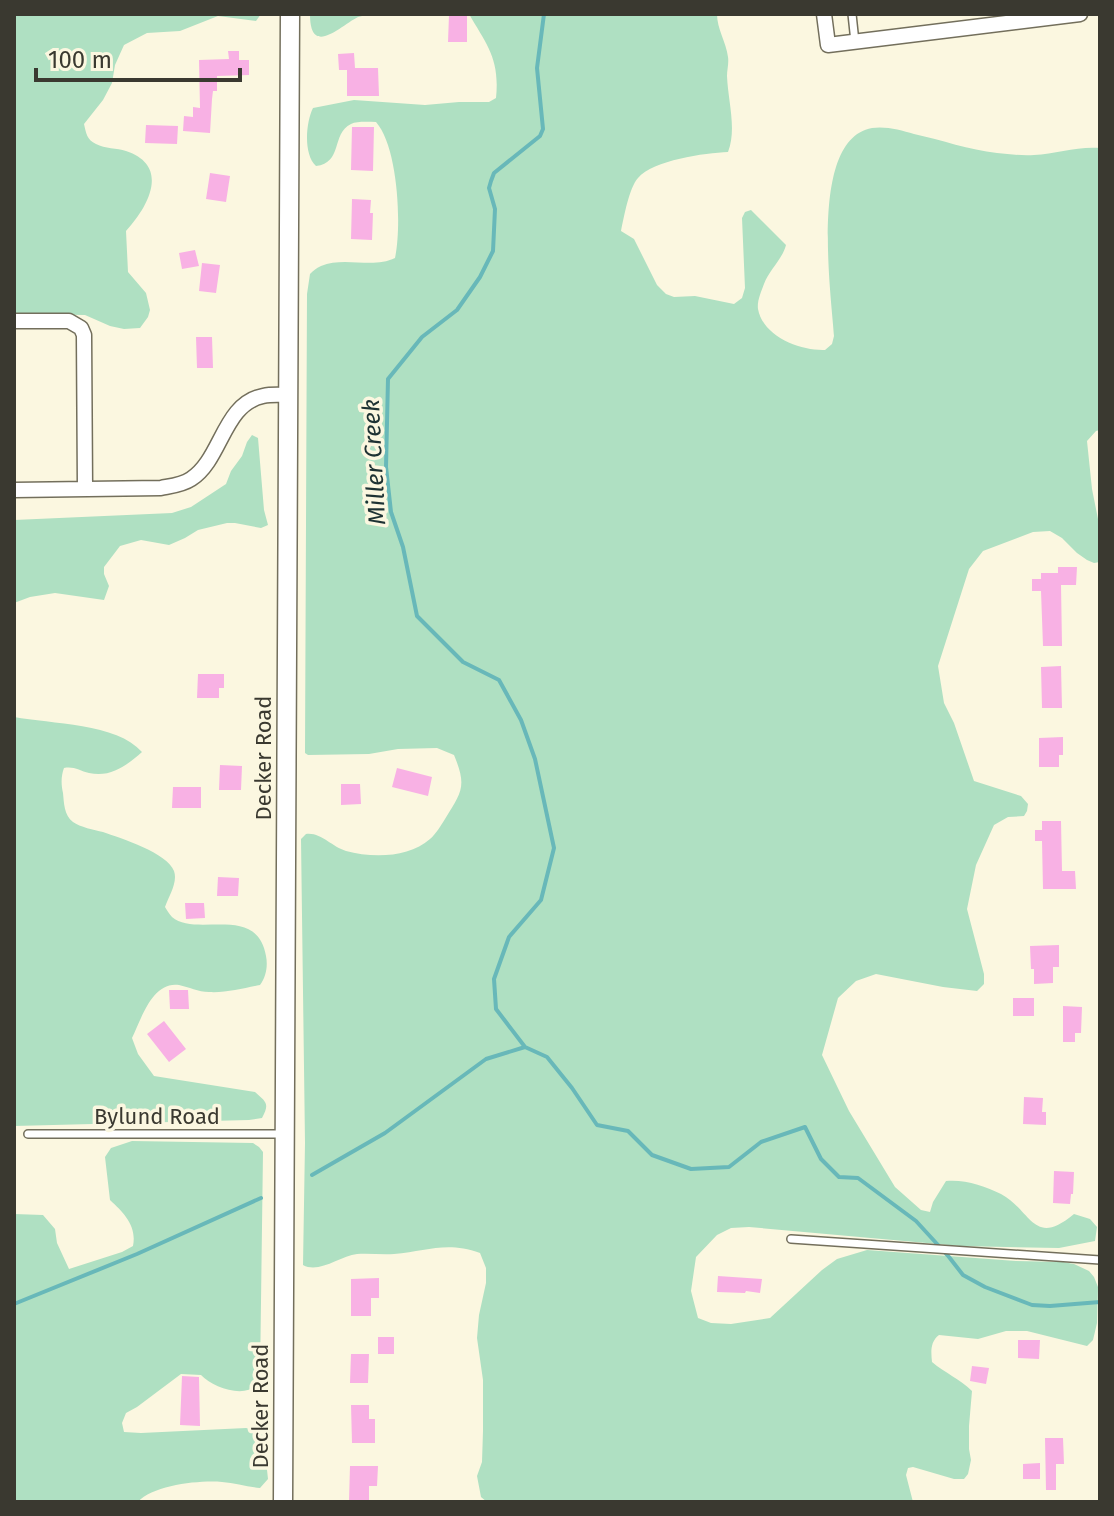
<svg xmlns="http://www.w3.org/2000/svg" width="1114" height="1516" font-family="'Fira Sans',sans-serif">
	<rect width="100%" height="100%" fill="#fbf7e0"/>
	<path fill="#afe0c2" d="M14,14H261L256,21L218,16L180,31L147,33L124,45L115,65L112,83L103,100L84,124C86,133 87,140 96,144C105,149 117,148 126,151C171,166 148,207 126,231L128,272L146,293L150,310L148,317L140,328L124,329L110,326L85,315L14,314Z
		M310,14H371C366,15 362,16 358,17C340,26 310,58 310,14Z
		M469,14H717C717,29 726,42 728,57C729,63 727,70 727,76C728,101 737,129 728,152C705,153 653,160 638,178C629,188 624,217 621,231L634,239L657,285L666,294L674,297L695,296L734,304L742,298L745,288L742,218L745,212L751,210L786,245C782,260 769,270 764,284C761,292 757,301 758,309C763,337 801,351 825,350L832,344L834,336C831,291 809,139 872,128C886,126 901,130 914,134C942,140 969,150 997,153C1009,154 1022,156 1034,155C1056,154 1078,146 1100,148V430L1096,431L1087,441L1092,489L1100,529V562L1094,563L1087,560L1077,553L1062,538L1050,531L1033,532L983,551L969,569L938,666L944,703L954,723L974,781L1021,796L1028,804L1027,811L1024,816L1008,817L994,825L976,865L967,909L984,974V984L977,991L943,987L876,974L856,981L838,998L822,1055L849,1111L895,1187L921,1210L930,1212L933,1202L946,1181C964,1179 985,1186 1001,1194C1032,1211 1033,1248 1074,1214L1090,1219L1097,1227L1095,1241L1059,1248L960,1246L749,1227L731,1228L717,1235L696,1257L691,1291L698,1318L711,1323L731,1324L770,1318L822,1270L837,1259L867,1250L1016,1261L1063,1262L1074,1264L1089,1271L1094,1277L1098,1287L1097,1323L1093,1340L1087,1346L1027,1331H1006L978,1339L939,1335C930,1342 931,1352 932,1362C945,1373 960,1379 972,1391L969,1426V1449L971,1460L968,1474L964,1479H954L913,1467L908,1468L906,1475L913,1502H487L481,1497L477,1476L482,1462L483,1431V1380L477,1338L479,1315L486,1283V1268L480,1253C447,1241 427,1251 394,1254C382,1255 369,1253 357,1254C340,1256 319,1274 303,1265L305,1143L301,839L306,834C321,832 332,847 346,851C372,858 409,858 430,839C436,834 441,825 445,819C462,792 467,786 454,755L437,748L398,749L369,754L308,755L305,753L307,294L310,274C313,271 316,268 321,266C344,256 373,269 395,258C402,225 398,147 376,122C368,122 357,121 351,124C331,134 343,163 316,166C303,154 306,122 313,108L354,100L425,105L459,102H489L496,98C500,59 487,45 469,14Z
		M252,435L258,438L264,510L268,525L261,528L235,523H227L198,530L185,538L169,545L141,540L120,546L104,567V574L109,586L104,600L55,593L30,597L14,603V520L172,513L191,507L226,484L231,471L242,456L247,442Z
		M14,717C51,724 117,723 142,752C127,765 111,778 89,773C80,771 74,766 64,768C61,776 61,784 63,793C64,803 64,815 73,822C80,827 94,830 103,832C120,838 168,853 174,871C178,882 169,896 165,907C167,910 169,914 172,917C196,938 257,903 266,956C268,966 266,977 260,985C244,988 226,993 209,992C198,992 189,987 179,985C152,981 141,1020 132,1038L138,1054L154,1076L255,1092C266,1102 270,1103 262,1118L249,1120L14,1126Z
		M132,1141L253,1143L259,1147L263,1152L260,1377C254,1402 214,1389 201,1375L181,1374L137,1407L126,1413L122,1423L124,1432L141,1433L246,1428L256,1430L263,1433L268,1479L260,1488C247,1487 235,1483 222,1482C200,1480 153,1485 138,1502H14V1214L43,1215L55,1229L57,1243L69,1269L122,1252L133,1246C137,1226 124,1213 110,1200L105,1157L111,1148Z"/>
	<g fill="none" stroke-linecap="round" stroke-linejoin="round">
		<path stroke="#68b8b9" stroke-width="4" d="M544,14L537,68L543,129L540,136L494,173L491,181L489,188L495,209L493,251L480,277L457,310L422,337L388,379L386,467L391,512L403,547L417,616L463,662L499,680L521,720L535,759L554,848L541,900L509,937L494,979L496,1009L525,1047L547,1057L572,1088L597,1125L628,1131L652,1155L691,1169L729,1167L761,1142L805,1127L821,1159L839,1177L858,1178L916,1221L949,1257L963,1275L985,1287L1032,1305L1050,1306L1100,1302
			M312,1175L385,1133L486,1059L525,1047
			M14,1304L137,1254L261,1198"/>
	</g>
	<path fill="#f8b1e4" d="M449,15H467V42H448Z
		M228,51H239V60H249V75L217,76V91H213L212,99L210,133L183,131L184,116L193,117V107L200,108L199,60L229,59Z
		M354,53L355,68H378L379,96H347V70H339L338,54Z
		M146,125L178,126L177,144L145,143Z
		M352,127H374L373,171L351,170Z
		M210,173L230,176L226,202L206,199Z
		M352,199L371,200L370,213H373L372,240L351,239Z
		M195,250L199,266L182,269L179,253Z
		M202,263L220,265L216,293L199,291Z
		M196,337H212L213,368H197Z
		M1058,567H1077L1076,585H1061L1062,646H1043L1041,591H1032V579H1041V573H1058Z
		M1061,666L1062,708H1042L1041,667Z
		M198,674H224V688H219V698H197Z
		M1063,737V755H1059V767H1039V738Z
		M220,765L242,766L241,790H219Z
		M397,768L432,777L428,796L392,787Z
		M341,784H360L361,804L341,805Z
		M173,787H201V808H172Z
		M1042,821H1061L1062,871H1075L1076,889H1043L1042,841H1035V830H1042Z
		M218,877L239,878L238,896H217Z
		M185,903H204L205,918L186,919Z
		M1059,945V967H1053V983L1034,984V969H1031L1030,946Z
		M169,990H188L189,1009H170Z
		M1013,998H1034V1016H1013Z
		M1063,1006L1082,1007L1081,1033H1075V1042H1063Z
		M164,1021L186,1049L169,1062L147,1034Z
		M1024,1097L1043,1098L1042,1112H1046V1125L1023,1124Z
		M1054,1171L1074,1172L1073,1194H1071L1070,1204L1053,1203Z
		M718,1276L762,1279L760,1293L746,1291L745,1293L717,1292Z
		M379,1278V1298H371V1316H351V1279Z
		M378,1337H394V1354H378Z
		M1018,1340H1040L1039,1359L1018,1358Z
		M351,1354H369L368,1383H350Z
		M972,1366L989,1368L986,1384L970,1381Z
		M182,1376L199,1377L200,1426L180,1425Z
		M351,1405H369V1419H375V1443H352Z
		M1045,1438H1063L1064,1464H1056V1490H1046Z
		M1040,1463V1479H1023V1464Z
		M350,1466H378L377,1486H369V1502H349Z"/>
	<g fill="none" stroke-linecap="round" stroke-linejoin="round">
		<g stroke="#736f5c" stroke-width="10">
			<path id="service" d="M852,14L855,42
				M28,1134H283
				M791,1239L1100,1260"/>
		</g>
		<g stroke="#736f5c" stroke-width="17">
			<path id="minor" d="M824,14L828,45L1080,14
				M14,321H69L81,328L84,335L85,489
				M14,490L161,488C171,486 182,485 191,479C222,459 223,404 263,396C272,394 280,395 289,395"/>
		</g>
		<g stroke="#736f5c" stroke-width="21">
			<path id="tertiary" d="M283,1502L290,14"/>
		</g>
		<use href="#service" stroke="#fff" stroke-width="7"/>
		<use href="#minor" stroke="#fff" stroke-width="14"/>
		<use href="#tertiary" stroke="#fff" stroke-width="18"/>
	</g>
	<g text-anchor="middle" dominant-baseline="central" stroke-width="7" stroke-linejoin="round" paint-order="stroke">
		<g font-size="22" fill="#3a3930" stroke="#fbf7e0">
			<text transform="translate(263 758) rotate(-90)">Decker Road</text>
			<text x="157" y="1116">Bylund Road</text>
			<text transform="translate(260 1406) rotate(-90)">Decker Road</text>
		</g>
		<g font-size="24" font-style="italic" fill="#1d3233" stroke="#fbf7e0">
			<text transform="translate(374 462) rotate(-93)">Miller Creek</text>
		</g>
	</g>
	<rect width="1114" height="1516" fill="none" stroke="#3a3930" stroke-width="32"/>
	<path d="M36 68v12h204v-12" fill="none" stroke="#3a3930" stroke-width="4"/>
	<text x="48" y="68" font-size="24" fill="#3a3930" stroke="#fbf7e0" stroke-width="6" paint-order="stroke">100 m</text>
</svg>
